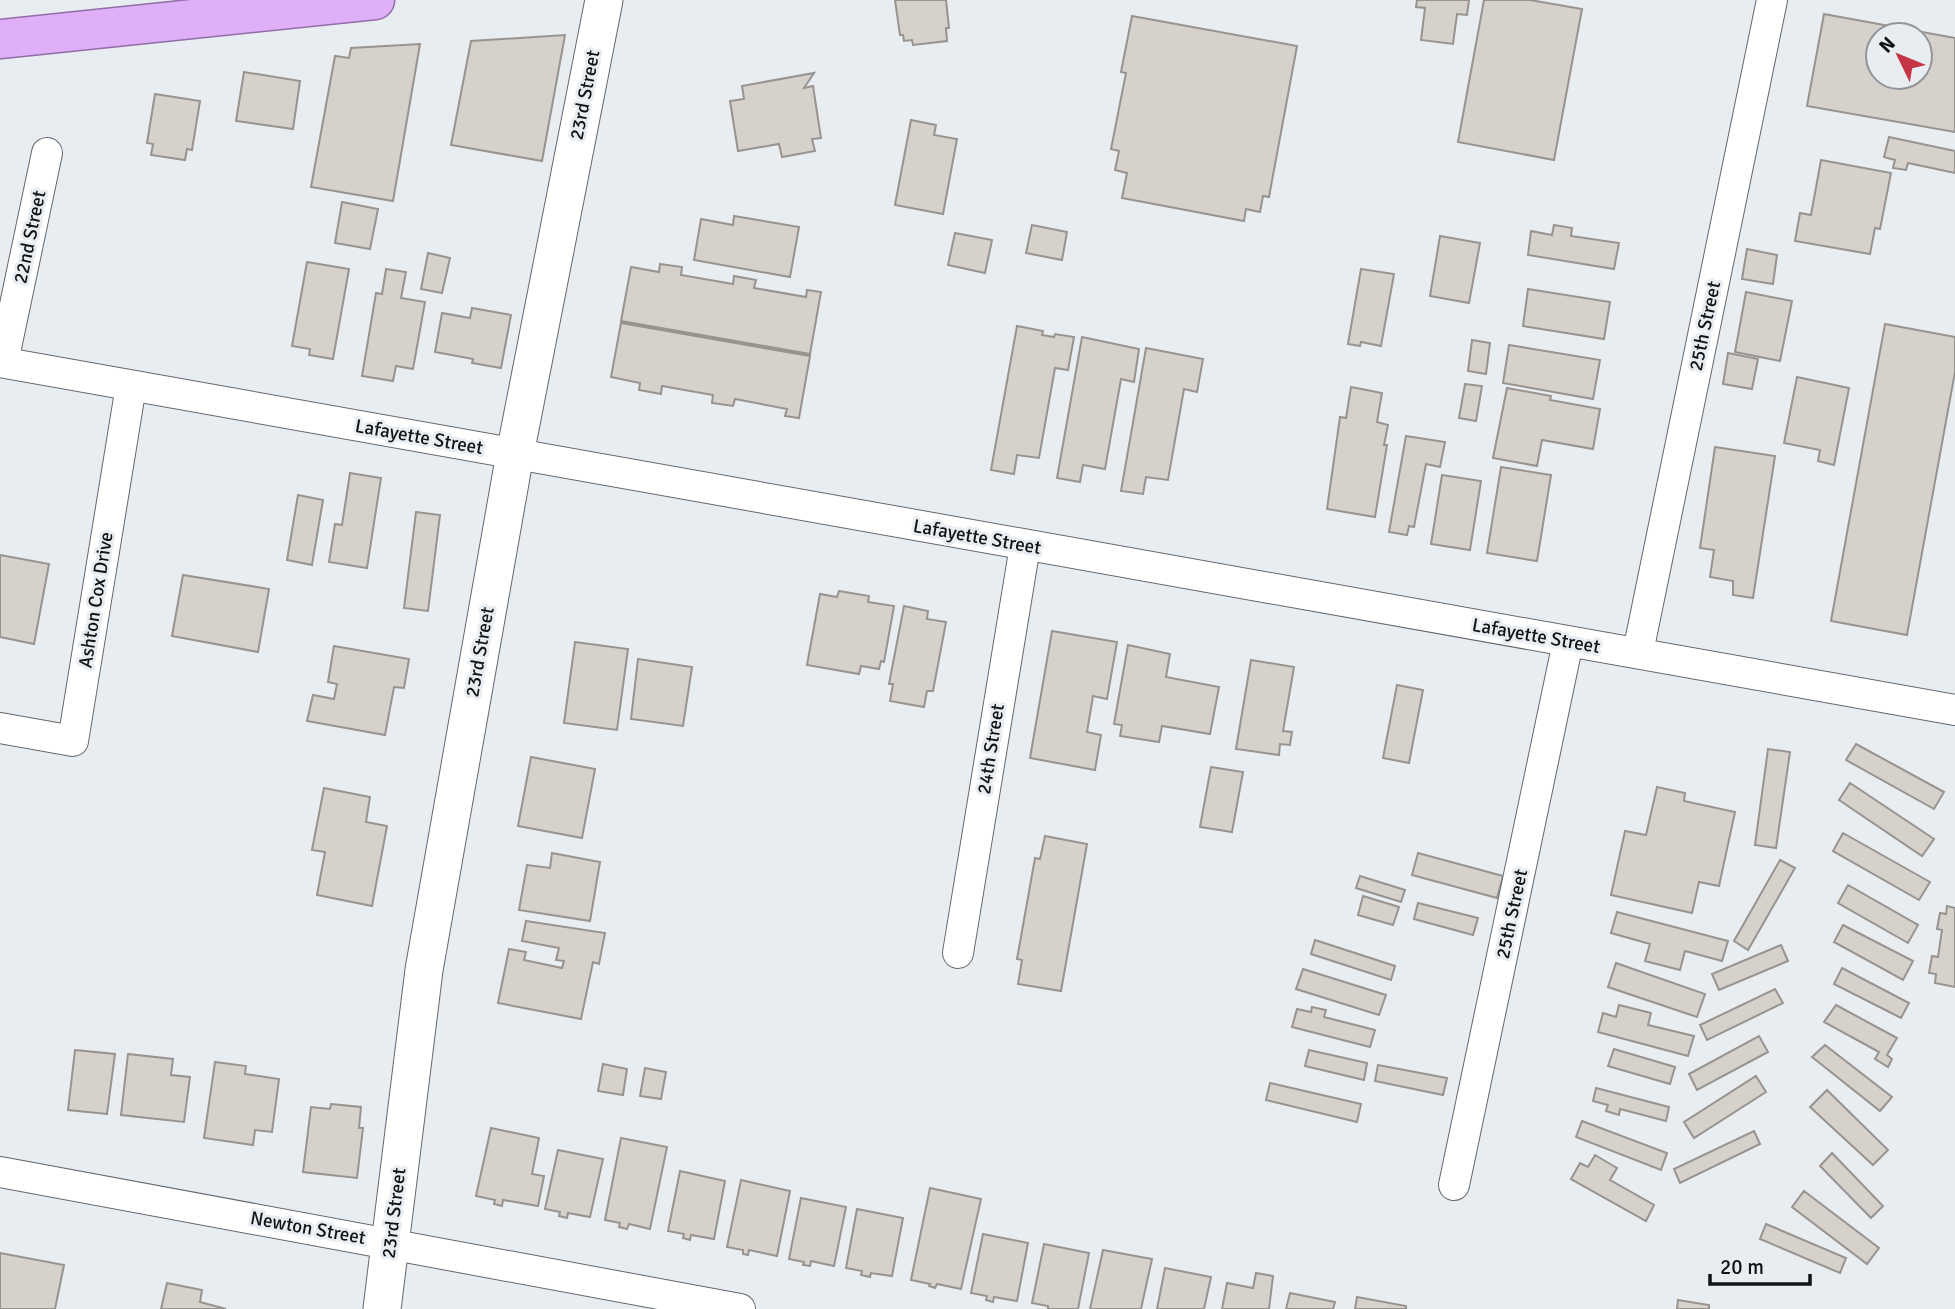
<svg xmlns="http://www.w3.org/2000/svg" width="1955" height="1309" font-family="Signika,sans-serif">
	<rect width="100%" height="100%" fill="#e8edf2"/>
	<path fill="#d7d1cc" stroke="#99938f" stroke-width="2" fill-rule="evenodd" d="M895,0H946L949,28H946L947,41L913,45L912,40L904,41L903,35H900Z
		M1417,0H1469L1467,15L1457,14L1453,44L1421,40L1425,8L1416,7Z
		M1484,0H1530L1582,9L1554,160L1458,142Z
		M1824,14L1955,38V132L1807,106ZM1878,35H1920V77H1878Z
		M1132,16L1297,46L1269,197L1263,196L1260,212L1246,209L1244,221L1122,198L1127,173L1115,170L1119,151L1111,149L1126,73L1121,72Z
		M565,35L542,161L451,145L471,41Z
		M420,44L393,201L311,187L335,56L349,58L351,48Z
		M244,72L300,81L293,129L236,121Z
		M814,73L804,88L813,86L821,138L812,139L815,151L782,157L779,144L738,151L730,101L744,99L742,86Z
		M155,94L200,101L192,150L187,149L185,160L151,155L153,144L147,143Z
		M911,120L936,125L934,135L957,139L943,214L895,205Z
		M1889,137L1955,151V173L1908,163L1906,170L1893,168L1895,160L1884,157Z
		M1821,160L1891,173L1880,229L1875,228L1870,254L1795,241L1800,213L1811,215Z
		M342,202L378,209L370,249L335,243Z
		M734,216L799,227L790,277L694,260L701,219L733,225Z
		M1032,225L1067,232L1062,260L1026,253Z
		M1554,225L1572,228L1571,236L1619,243L1614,269L1528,255L1531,231L1552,235Z
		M955,233L992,240L985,273L948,265Z
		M1440,236L1480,243L1469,303L1430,296Z
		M1747,249L1777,255L1773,284L1742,279Z
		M428,253L450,258L442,293L421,289Z
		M307,262L349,269L333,359L309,355L310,349L292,346Z
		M660,264L682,267L681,275L733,284L734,276L756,280L754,288L806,297L807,290L821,292L810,354L621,321L631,267L659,272Z
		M386,269L406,272L401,298L425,302L413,369L396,366L393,381L362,376L376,293L382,294Z
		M1361,269L1394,274L1381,346L1361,342L1360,346L1348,344Z
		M1528,289L1610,302L1604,339L1523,326Z
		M1746,292L1792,301L1780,361L1735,352Z
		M472,308L511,315L501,368L472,363L473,359L435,352L442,313L470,318Z
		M621,323L810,356L799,418L785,416L787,409L735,399L733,406L712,403L713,395L662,386L661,394L639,390L640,383L611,377Z
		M1885,324L1955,337V372L1907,635L1831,621Z
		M1017,326L1043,331L1042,335L1054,337L1055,334L1074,337L1068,370L1055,368L1039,458L1017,455L1014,474L991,470Z
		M1082,337L1139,349L1134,382L1121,379L1105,469L1083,465L1080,482L1057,478Z
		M1472,340L1490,343L1486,374L1468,371Z
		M1509,345L1600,360L1593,399L1503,383Z
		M1146,348L1203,359L1197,392L1184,389L1168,480L1146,477L1143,494L1121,491Z
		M1728,353L1758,359L1752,389L1723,384Z
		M1797,377L1849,388L1834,465L1818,461L1820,450L1784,443Z
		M1465,384L1482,386L1476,421L1459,418Z
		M1351,387L1382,393L1377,422L1388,425L1384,445H1387L1375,517L1327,509L1340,417L1346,418Z
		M1507,388L1551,396L1550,400L1600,409L1593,449L1542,440L1537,466L1493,458Z
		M1406,436L1445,442L1440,467L1426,464L1414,527L1409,526L1407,535L1389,532Z
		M1715,447L1775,456L1753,598L1733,595V581L1710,577L1714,550L1700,548Z
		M1501,467L1551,475L1537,561L1487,553Z
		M350,473L381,478L367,568L329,562L335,524L342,525Z
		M1442,475L1481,481L1470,550L1431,544Z
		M298,495L323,500L312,565L287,560Z
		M416,512L440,515L428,611L404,608Z
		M0,555L49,564L34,644L0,637Z
		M183,575L269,589L258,652L172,636Z
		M839,591L869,596L868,602L894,606L884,662L881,661L879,669L861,666L859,674L807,665L820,594L837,597Z
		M904,606L928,611L927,619L946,622L933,691H927L924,707L890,701L893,684H889Z
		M1052,631L1117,642L1107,699L1093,696L1087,732L1101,735L1095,770L1030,758Z
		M575,642L628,649L617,730L564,723Z
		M1128,645L1170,654L1166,677L1219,687L1210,734L1162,726L1159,742L1120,736L1122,725L1114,724Z
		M334,646L409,659L404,688L394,687L385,735L307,721L313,695L334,699L337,684L328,682Z
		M638,659L692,667L683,726L631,719Z
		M1251,660L1294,667L1283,731L1292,732L1290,745L1280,744L1279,755L1236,749Z
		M1397,685L1423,690L1409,763L1383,758Z
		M1856,744L1944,792L1934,809L1846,760Z
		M1768,749L1790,752L1776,848L1755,845Z
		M531,757L595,769L582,838L518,826Z
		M1211,767L1243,772L1232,832L1200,827Z
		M1850,783L1934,839L1922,856L1839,800Z
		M1657,787L1685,793L1684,801L1735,812L1719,886L1699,882L1692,913L1611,895L1625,831L1646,835Z
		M324,788L370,797L366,822L387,826L372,906L317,895L325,852L312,850Z
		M1843,833L1930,882L1919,900L1833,851Z
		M1045,836L1087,844L1061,991L1018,984L1022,960L1017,959L1035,858L1040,859Z
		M552,853L600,862L590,921L519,910L527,865L550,868Z
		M1418,853L1503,876L1497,898L1412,875Z
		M1780,860L1795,868L1748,950L1734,941Z
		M1360,876L1405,890L1401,902L1356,888Z
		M1848,885L1918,925L1908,943L1838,903Z
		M1363,896L1399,907L1393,925L1358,915Z
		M1418,903L1478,918L1473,935L1414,919Z
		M1947,906L1955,908V987L1935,983L1936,974L1929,973L1932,956L1938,957L1942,930L1937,929L1940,913L1946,914Z
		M1617,912L1728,941L1722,961L1685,951L1680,970L1645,961L1650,944L1611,933Z
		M526,921L605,933L599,964L593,962L581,1019L498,1003L509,949L526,952L524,960L562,968L564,961L556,960L559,948L522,941Z
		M1843,925L1913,961L1903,980L1834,942Z
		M1315,940L1395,966L1391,980L1311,954Z
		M1781,945L1788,961L1719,990L1712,974Z
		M1616,963L1705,994L1697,1017L1608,987Z
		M1842,968L1909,1003L1901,1018L1834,984Z
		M1303,969L1386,995L1379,1015L1296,989Z
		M1775,989L1783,1003L1707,1040L1700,1025Z
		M1619,1005L1651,1013L1648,1025L1694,1036L1688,1056L1598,1032L1603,1013L1616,1017Z
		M1836,1005L1897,1038L1887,1055L1892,1059L1888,1067L1875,1059L1879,1052L1824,1022Z
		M1312,1007L1326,1010L1324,1017L1375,1030L1370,1047L1292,1027L1297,1009L1311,1012Z
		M1759,1036L1768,1052L1697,1090L1689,1074Z
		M1825,1045L1892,1097L1880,1111L1812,1057Z
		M1614,1049L1675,1067L1670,1084L1608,1066Z
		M75,1050L115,1054L107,1114L68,1110Z
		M1309,1050L1367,1063L1364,1080L1305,1066Z
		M128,1054L173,1059L171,1075L190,1077L184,1122L121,1115Z
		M215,1062L246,1066L245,1074L279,1079L272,1132L255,1130L253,1145L204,1138Z
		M603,1064L627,1069L623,1095L598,1091Z
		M1378,1065L1447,1078L1443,1095L1375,1081Z
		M645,1068L666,1072L661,1099L640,1096Z
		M1756,1076L1766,1092L1694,1138L1684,1122Z
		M1270,1083L1361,1104L1357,1122L1266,1100Z
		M1596,1088L1669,1107L1666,1121L1620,1109L1619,1115L1606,1111L1608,1105L1593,1101Z
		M1827,1090L1888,1150L1873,1165L1810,1107Z
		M331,1104L361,1107L359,1128H363L357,1178L303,1172L311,1107L330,1109Z
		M1582,1121L1667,1153L1661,1170L1576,1137Z
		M491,1128L539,1138L532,1174L544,1176L538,1206L503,1200L502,1206L494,1204L495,1200L476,1196Z
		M1754,1131L1760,1144L1680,1183L1674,1169Z
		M621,1138L667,1147L650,1229L629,1224L627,1229L619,1227L620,1223L605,1220Z
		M558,1150L603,1159L590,1217L568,1213L567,1218L559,1216L560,1212L545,1209Z
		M1832,1153L1883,1206L1871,1218L1820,1166Z
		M1595,1155L1617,1168L1610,1180L1654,1205L1646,1221L1571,1179L1580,1163L1588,1167Z
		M680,1171L725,1181L714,1239L691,1235L690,1240L683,1238L684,1234L668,1231Z
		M741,1180L790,1191L777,1256L749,1250L748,1255L743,1254V1250L727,1247Z
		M930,1188L981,1199L961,1289L937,1284L935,1288L929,1286L930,1284L911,1280Z
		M1804,1191L1879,1248L1867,1264L1792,1207Z
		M801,1198L846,1207L834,1266L811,1261L810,1266L803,1265L804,1262L789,1259Z
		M857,1209L903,1218L892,1276L871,1273L870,1277L861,1275L862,1271L846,1268Z
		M1766,1224L1846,1258L1840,1273L1760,1239Z
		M983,1234L1028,1243L1017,1301L994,1297L993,1302L986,1300L987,1296L971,1293Z
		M1044,1244L1089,1253L1078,1309H1048V1306L1032,1303Z
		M1103,1250L1152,1259L1141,1309H1090Z
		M0,1253L64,1265L55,1309H0Z
		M1165,1268L1211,1277L1204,1309H1157Z
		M1256,1273L1273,1276L1269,1309H1222L1227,1283L1253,1288Z
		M167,1283L202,1290L200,1302L226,1309H161Z
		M1290,1293L1335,1302L1333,1309H1286Z
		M1357,1297L1406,1306V1309H1355Z
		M1678,1300L1709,1305V1309H1677Z"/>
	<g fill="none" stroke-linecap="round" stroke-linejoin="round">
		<g stroke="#64686d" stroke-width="32">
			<path id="minor" d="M0,362L1955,710
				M3,362L47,153
				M1638,652L1772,0
				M0,728L73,741L131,386
				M958,953L1025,546
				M0,1172L740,1309
				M1454,1185L1568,642"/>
		</g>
		<g stroke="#64686d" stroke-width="39">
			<path id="tertiary" d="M382,1309L424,970L515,454L604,0"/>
		</g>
		<g stroke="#926da7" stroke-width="41">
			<path id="trunk" d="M0,39L375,0"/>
		</g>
		<use href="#minor" stroke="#fff" stroke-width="30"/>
		<use href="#tertiary" stroke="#fff" stroke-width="37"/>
		<use href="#trunk" stroke="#dfb0f7" stroke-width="38"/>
	</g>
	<g text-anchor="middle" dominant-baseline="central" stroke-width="6" stroke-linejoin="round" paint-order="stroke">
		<g font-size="19" fill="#121315" stroke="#e8edf2">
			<text transform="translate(585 95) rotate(-79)">23rd Street</text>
			<text transform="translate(30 237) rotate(-78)">22nd Street</text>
			<text transform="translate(1705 326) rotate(-78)">25th Street</text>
			<text transform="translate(419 437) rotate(10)">Lafayette Street</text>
			<text transform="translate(977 537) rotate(10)">Lafayette Street</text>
			<text transform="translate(96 600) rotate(-81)">Ashton Cox Drive</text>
			<text transform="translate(1536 636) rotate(10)">Lafayette Street</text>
			<text transform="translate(480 652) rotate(-80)">23rd Street</text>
			<text transform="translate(991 749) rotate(-81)">24th Street</text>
			<text transform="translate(1512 914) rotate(-78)">25th Street</text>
			<text transform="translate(394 1213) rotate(-83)">23rd Street</text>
			<text transform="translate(308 1228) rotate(10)">Newton Street</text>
		</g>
	</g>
	<g transform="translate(1899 56) rotate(313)"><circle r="33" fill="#e8edf2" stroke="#92969a" stroke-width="2"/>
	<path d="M0-5L12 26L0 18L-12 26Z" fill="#c63546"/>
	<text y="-10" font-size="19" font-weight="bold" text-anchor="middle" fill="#121315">N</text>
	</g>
	<path d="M1710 1274v10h100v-10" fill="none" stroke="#121315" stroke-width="3.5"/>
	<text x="1720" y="1274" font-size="21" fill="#121315" stroke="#e8edf2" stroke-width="5" paint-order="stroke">20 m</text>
</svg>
